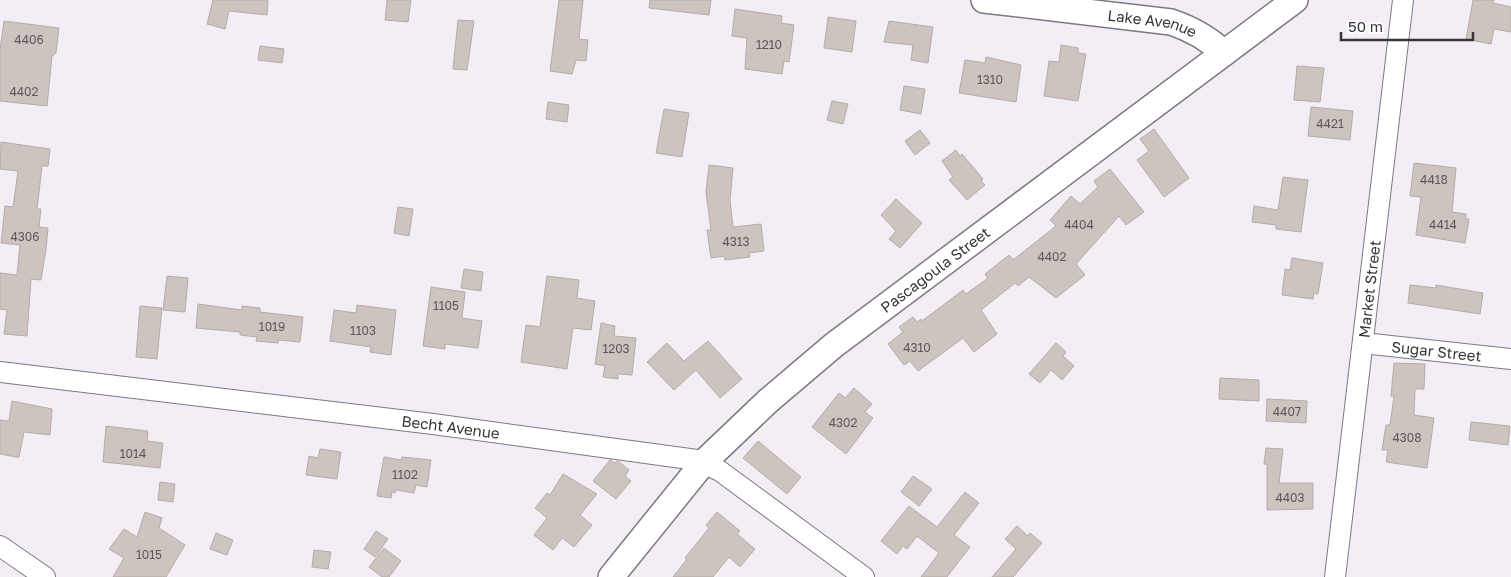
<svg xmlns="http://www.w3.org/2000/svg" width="1511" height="577" font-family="'Golos Text',sans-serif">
	<rect width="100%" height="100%" fill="#f3eef6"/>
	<path fill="#cdc4bf" stroke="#b5aca7" d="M213,0H268L267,15L229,11L225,29L207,24Z
		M387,0H411L408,22L385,20Z
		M559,0H583L579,39L588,40L586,61L576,60L572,74L550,71Z
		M650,0H711L709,15L649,8Z
		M1473,0H1494L1493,3L1511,7V32L1494,29L1491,44L1466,39Z
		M735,9L782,16L781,23L794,25L789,62L784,61L782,74L745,69L747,38L732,36Z
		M828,17L856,21L852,52L824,48Z
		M458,20L474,21L467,70L453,69Z
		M4,21L59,28L56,53L52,56L47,106L0,101V50Z
		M889,21L933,27L928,63L911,60L913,45L884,42Z
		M1061,45L1078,48V53L1086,54L1078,101L1044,96L1049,61L1059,62Z
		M260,46L284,49L282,63L258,60Z
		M986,57L1021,65L1016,102L959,93L965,60L985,63Z
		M1297,66L1324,68L1320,102L1294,100Z
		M904,86L925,89L921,114L900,110Z
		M832,101L848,104L843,124L827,120Z
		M548,102L569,105L567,122L546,119Z
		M1311,107L1353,111L1350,140L1308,136Z
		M664,109L689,113L682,157L656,153Z
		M1154,129L1189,178L1164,197L1137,160L1149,151L1140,139Z
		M920,130L930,143L915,155L905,141Z
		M1,142L50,149L48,166H42L37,209H41L39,227L48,228L46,249L41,280L31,279L27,336L4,334L7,310L0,309V273L17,275L20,245L1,243L5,206L13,207L18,171L0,169Z
		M956,150L960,156L962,154L983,179L981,181L985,185L967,200L949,180L953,177L942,161Z
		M1414,163L1456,168L1452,212L1466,214V219H1469L1465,243L1416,235L1421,197L1410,196Z
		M709,165L733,168L730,200L733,227L761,224L764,251L749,253L750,257L725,260L724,256L711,258L707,230H711L706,192Z
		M1110,169L1144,212L1126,225L1119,216L1076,264L1085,275L1056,298L1029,277L1018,286L1015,283L981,310L997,334L974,352L963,338L918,371L910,361L904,365L888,344L903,332L899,327L913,317L917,322L921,319L922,321L963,290L966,294L988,278L985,274L1009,255L1013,260L1056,226L1050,220L1071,196L1080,204L1098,187L1094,181Z
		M1283,177L1308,180L1301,232L1276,229V225L1252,222L1254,206L1278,210Z
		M896,199L922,223L900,248L889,239L896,231L881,215Z
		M398,207L413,209L409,236L394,233Z
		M1292,258L1323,263L1318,294L1314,293L1313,299L1282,295L1285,269L1290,270Z
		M464,269L483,272L481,291L461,288Z
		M167,276L188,278L185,312L163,310Z
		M547,276L579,280L577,298L595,301L591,330L573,328L567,369L521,362L526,325L540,327Z
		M1410,285L1436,288V285L1483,293L1480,314L1408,303Z
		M431,287L465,292L462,318L482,321L478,348L445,344V349L423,346Z
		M198,304L242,310V306L260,308V312L303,317L300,342L279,340L278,343L256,341L257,337L240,335V332L196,328Z
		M357,305L396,310L391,355L370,352L371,347L330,341L334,310L356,313Z
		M140,306L162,308L157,359L136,357Z
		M601,323L615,326L614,336L636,338L632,375L618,374V379L603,377L605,366L595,364Z
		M708,341L742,379L720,398L696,370L674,390L647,362L667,343L684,361Z
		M1056,343L1066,352L1063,356L1074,366L1062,380L1051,370L1040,383L1029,374Z
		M1394,363L1425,364L1424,389H1415L1414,415L1434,418L1427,468L1386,462L1388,450H1382L1386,425H1390L1394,396H1391Z
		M1220,378L1259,380V401L1219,399Z
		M854,388L872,404L865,412L873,418L846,454L812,427L839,393L845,398Z
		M1267,399L1307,401L1306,423L1266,421Z
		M12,401L52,409L50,435L24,432L19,457H16L0,454V420L9,421Z
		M1471,422L1510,426L1508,445L1469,440Z
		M106,426L148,431L147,441L163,443L160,468L103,462Z
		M758,441L801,477L787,494L743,458Z
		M1266,448L1283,449L1279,483H1313V509L1267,510V464H1264Z
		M320,449L341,452L337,479L306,475L309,456L318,458Z
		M384,457L401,460L402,457L431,460L427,487L416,485L414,493L396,490L395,493L392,492L391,498L377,496Z
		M610,460L615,463L618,461L629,470L625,476L631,481L616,499L593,481Z
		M563,474L597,494L580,515L592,525L574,547L562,538L553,550L534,535L547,518L535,508L547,493L550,495Z
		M913,476L932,489L919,506L901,492Z
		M160,482L175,484L173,502L158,500Z
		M965,492L979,503L954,535L970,547L947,577H921L939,553L917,536L907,549L903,546L897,554L881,541L909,506L937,527Z
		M145,512L162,518L159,528L185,545L166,577H113L124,558L109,549L124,529L137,537Z
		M717,512L740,531L737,534L755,549L740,567L729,557L713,577H673L687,559L685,558L709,528L706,525Z
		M1017,526L1028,536L1030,533L1042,543L1013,577H992L1016,549L1005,539Z
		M376,531L388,539L375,557L364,549Z
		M216,533L233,540L227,555L210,549Z
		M384,548L401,561L389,577H382L369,567Z
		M314,550L331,552L328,569L312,567Z"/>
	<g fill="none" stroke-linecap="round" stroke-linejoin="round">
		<g stroke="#7e7980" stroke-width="22">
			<g id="minor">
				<path id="s1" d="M1363,343L1511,359"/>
				<path id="s2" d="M0,372L433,424L697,460L720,471L864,577"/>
				<path d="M0,546L45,577"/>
				<path id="s3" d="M1335,577L1403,0"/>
			</g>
		</g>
		<g stroke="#7e7980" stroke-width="28">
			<g id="tertiary">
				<path id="s4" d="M984,0L1171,22C1192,29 1208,38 1224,53"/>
				<path id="s5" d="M611,577L704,462L768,401L834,345L1295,0"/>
			</g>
		</g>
		<use href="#minor" stroke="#fff" stroke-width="20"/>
		<use href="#tertiary" stroke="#fff" stroke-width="25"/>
	</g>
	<g text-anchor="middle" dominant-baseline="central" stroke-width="4" stroke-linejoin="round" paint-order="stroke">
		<g font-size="12" fill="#5c595a">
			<text x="29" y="39">4406</text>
			<text x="769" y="44">1210</text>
			<text x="990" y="79">1310</text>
			<text x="24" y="91">4402</text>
			<text x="1330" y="123">4421</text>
			<text x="1434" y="179">4418</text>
			<text x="1079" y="224">4404</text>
			<text x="1443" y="224">4414</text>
			<text x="25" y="236">4306</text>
			<text x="736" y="241">4313</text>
			<text x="1052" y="256">4402</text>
			<text x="446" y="305">1105</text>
			<text x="272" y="326">1019</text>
			<text x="363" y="330">1103</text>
			<text x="917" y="347">4310</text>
			<text x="616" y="348">1203</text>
			<text x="1287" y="411">4407</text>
			<text x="843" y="422">4302</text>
			<text x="1407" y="437">4308</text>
			<text x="133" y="453">1014</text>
			<text x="405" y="474">1102</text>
			<text x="1290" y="497">4403</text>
			<text x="149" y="554">1015</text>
		</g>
		<g font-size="15" fill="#373538" stroke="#fefdfe">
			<text stroke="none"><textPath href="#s4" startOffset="170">Lake Avenue</textPath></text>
			<text stroke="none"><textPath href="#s5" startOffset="449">Pascagoula Street</textPath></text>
			<text stroke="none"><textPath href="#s3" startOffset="290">Market Street</textPath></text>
			<text stroke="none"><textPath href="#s1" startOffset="74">Sugar Street</textPath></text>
			<text stroke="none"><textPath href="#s2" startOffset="454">Becht Avenue</textPath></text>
		</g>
	</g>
	<path d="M1341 32v8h132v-8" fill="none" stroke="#373538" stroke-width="2.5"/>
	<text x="1348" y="32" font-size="15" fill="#373538" stroke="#fefdfe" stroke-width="4" paint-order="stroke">50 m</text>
</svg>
